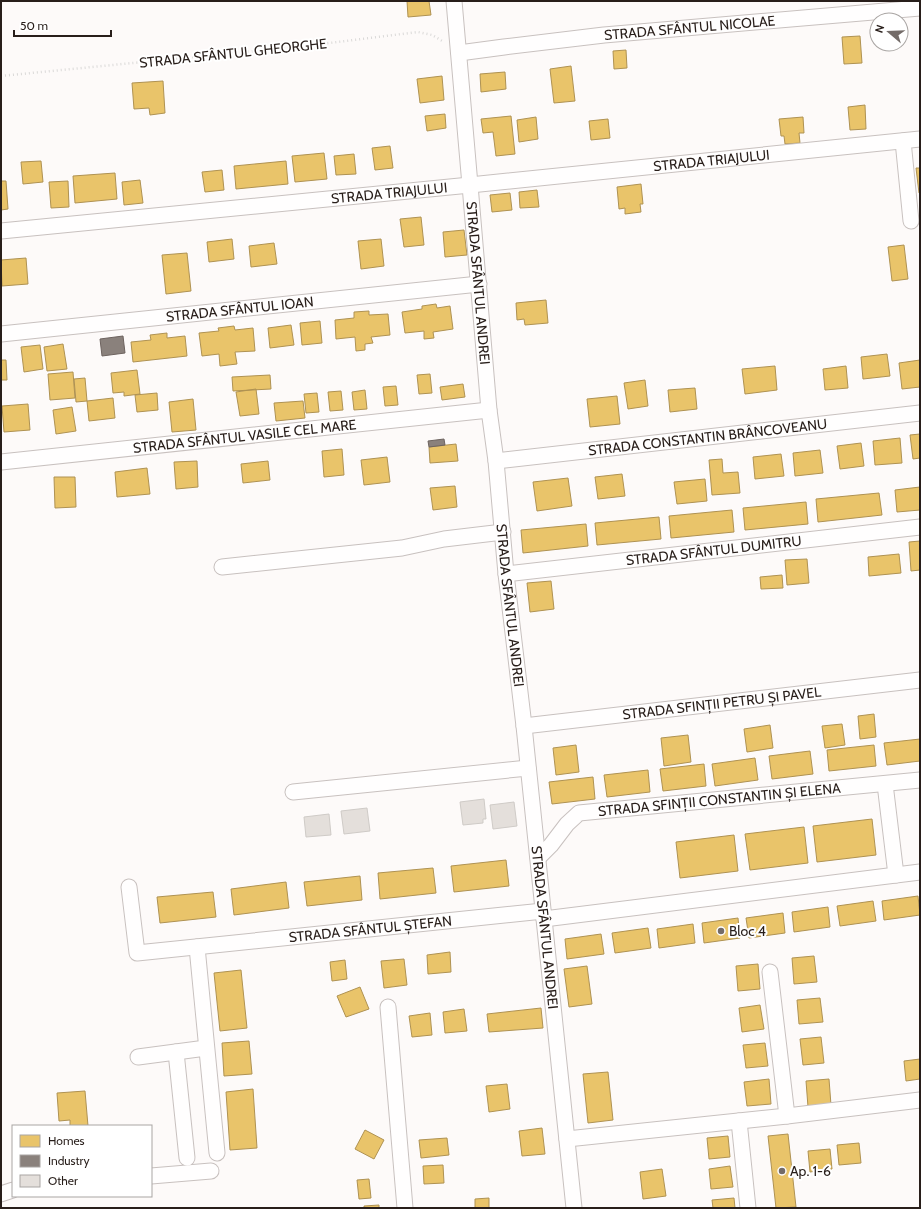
<svg xmlns="http://www.w3.org/2000/svg" width="921" height="1209" font-family="Cabin,sans-serif">
	<rect width="100%" height="100%" fill="#fdfaf9"/>
	<path fill="#e9c46a" stroke="#af9252" d="M407,1H429L431,15L408,17Z
		M860,36L862,63L844,64L842,37Z
		M626,50L627,68L614,69L613,51Z
		M571,66L575,101L554,103L550,69Z
		M505,72L506,89L481,92L480,74Z
		M442,76L444,100L420,103L417,79Z
		M163,81L165,113L150,115L149,108L134,109L132,83Z
		M865,105L866,129L850,130L848,107Z
		M445,114L446,128L427,131L425,116Z
		M511,116L515,154L496,156L493,132L483,133L481,119Z
		M536,117L538,139L519,142L517,120Z
		M803,117L804,133H799L800,143L785,144L784,136H781L779,119Z
		M608,119L610,138L591,140L589,121Z
		M390,146L393,168L375,170L372,148Z
		M324,153L327,179L295,182L292,156Z
		M354,154L356,174L336,175L334,156Z
		M41,161L43,182L23,184L21,162Z
		M286,161L288,184L236,189L234,166Z
		M916,168H920V193H919Z
		M222,170L224,190L205,192L202,172Z
		M115,173L117,199L75,203L73,176Z
		M140,180L143,203L124,205L122,182Z
		M1,181H6L8,209L1,210Z
		M68,181L69,207L51,208L49,182Z
		M641,184L643,204H640L641,212L625,214V208L619,209L617,187Z
		M537,190L539,207L520,208L519,192Z
		M510,193L512,210L492,212L490,195Z
		M421,217L424,245L404,247L400,219Z
		M464,230L467,255L445,257L443,232Z
		M232,239L234,259L209,262L207,242Z
		M381,239L384,266L361,269L358,241Z
		M274,243L277,264L251,267L249,246Z
		M904,245L908,279L892,281L888,247Z
		M187,253L191,291L166,294L162,255Z
		M26,258L28,284L2,286L1,260Z
		M546,300L548,323L525,325L524,319L517,320L516,303Z
		M436,304L437,308L450,306L453,329L433,332L434,338L424,339V331L405,333L402,312L422,309V306Z
		M369,311V315L388,314L390,335L371,337L373,343L365,344V350L356,351L355,337L336,339L335,320L354,318V312Z
		M320,321L322,343L302,345L300,323Z
		M291,325L294,345L270,348L268,328Z
		M234,326L235,330L253,328L255,351L235,352L237,364L220,366L219,354L202,356L199,333L219,331L218,328Z
		M167,333V338L185,336L187,356L133,362L131,342L151,340L150,335Z
		M63,344L67,369L47,371L44,347Z
		M40,345L43,369L24,372L21,347Z
		M887,354L890,376L863,379L861,357Z
		M1,360H6L7,380H1Z
		M920,360V387L902,389L899,363Z
		M775,366L777,390L745,394L742,369Z
		M846,366L848,388L825,390L823,369Z
		M137,370L140,394L124,396V392L113,393L111,373Z
		M73,372L75,398L50,400L48,374Z
		M430,374L432,393L419,394L417,375Z
		M270,375L271,389L233,391L232,377Z
		M85,378L87,401L76,402L74,379Z
		M645,380L648,406L628,409L624,383Z
		M463,384L465,397L442,400L440,387Z
		M396,386L398,405L385,406L383,387Z
		M695,388L697,409L670,412L668,390Z
		M256,389L259,414L240,416L236,392Z
		M365,390L367,409L354,410L352,392Z
		M341,391L343,410L330,411L328,392Z
		M157,393L158,410L137,412L135,395Z
		M317,393L319,412L306,413L304,394Z
		M617,396L620,424L590,427L587,399Z
		M113,398L115,418L89,421L87,401Z
		M193,399L196,430L172,432L169,402Z
		M303,401L305,418L276,421L274,403Z
		M28,404L30,430L4,432L2,406Z
		M72,407L76,431L56,434L53,410Z
		M920,434V458L913,459L910,435Z
		M900,438L902,463L875,465L873,441Z
		M861,443L864,466L840,469L837,446Z
		M456,444L458,461L430,463L429,447Z
		M342,449L344,475L324,477L322,451Z
		M820,450L823,473L795,476L793,453Z
		M781,454L784,476L755,479L753,457Z
		M387,457L390,482L364,485L361,460Z
		M722,459L723,473L738,472L740,493L712,495L709,460Z
		M197,461L198,487L176,489L174,462Z
		M268,461L270,480L243,483L241,464Z
		M147,468L150,494L117,497L115,472Z
		M622,474L625,496L598,499L595,477Z
		M54,477H75L76,507L55,508Z
		M568,478L572,506L537,511L533,482Z
		M705,479L707,501L677,504L674,482Z
		M455,486L457,507L433,510L430,488Z
		M920,487V510L897,512L895,490Z
		M879,493L882,515L818,522L816,499Z
		M806,502L808,524L745,530L743,508Z
		M732,510L734,532L671,538L669,516Z
		M659,517L661,539L597,545L595,523Z
		M586,524L588,546L523,553L521,530Z
		M920,541V570L911,571L909,542Z
		M899,554L901,573L869,576L868,557Z
		M807,559L809,583L787,585L785,560Z
		M782,575L783,588L761,589L760,577Z
		M551,581L554,609L530,612L527,583Z
		M874,714L876,737L860,739L858,716Z
		M842,724L845,745L825,748L822,726Z
		M770,725L773,748L747,752L744,729Z
		M688,735L691,762L664,766L661,738Z
		M920,739V761L887,765L884,743Z
		M576,745L579,772L556,775L553,748Z
		M874,745L876,766L829,771L827,750Z
		M810,751L813,774L772,779L769,756Z
		M755,758L758,780L715,786L712,764Z
		M704,764L706,786L663,791L660,769Z
		M648,770L650,792L607,797L604,775Z
		M593,777L595,799L552,804L549,782Z
		M872,819L876,855L817,862L813,826Z
		M804,827L808,863L750,870L745,834Z
		M734,835L738,871L680,878L676,842Z
		M506,860L509,886L454,892L451,866Z
		M433,868L436,893L380,899L378,873Z
		M360,876L362,900L307,906L304,882Z
		M286,882L289,908L234,915L231,889Z
		M213,892L216,917L160,923L157,897Z
		M918,896L920,915L884,920L882,901Z
		M873,901L876,921L840,926L837,906Z
		M828,907L830,927L794,932L792,912Z
		M783,913L785,933L749,938L746,918Z
		M738,918L740,938L704,943L702,923Z
		M693,924L695,943L659,948L657,929Z
		M648,928L651,948L615,953L612,933Z
		M601,934L604,954L567,959L565,939Z
		M450,952L451,972L428,974L427,955Z
		M814,956L817,982L794,984L792,958Z
		M404,959L407,985L384,988L381,961Z
		M345,960L347,979L332,981L330,962Z
		M758,964L760,989L738,991L736,966Z
		M587,966L592,1004L569,1007L564,969Z
		M241,970L247,1028L220,1031L214,973Z
		M360,987L369,1009L346,1017L337,996Z
		M820,998L823,1022L799,1024L797,1000Z
		M760,1005L764,1029L742,1032L739,1008Z
		M541,1008L543,1028L489,1032L487,1014Z
		M464,1009L467,1031L445,1033L443,1012Z
		M430,1013L432,1035L412,1037L409,1016Z
		M821,1037L824,1063L803,1065L800,1039Z
		M249,1041L252,1074L224,1076L222,1043Z
		M765,1043L768,1066L746,1068L743,1045Z
		M920,1059V1079L906,1081L904,1061Z
		M608,1072L613,1120L588,1123L583,1074Z
		M769,1079L771,1104L747,1106L744,1082Z
		M829,1079L831,1105L808,1107L806,1081Z
		M507,1084L510,1109L489,1112L486,1086Z
		M253,1089L257,1148L230,1150L226,1092Z
		M85,1091L88,1126H70V1120L59,1121L57,1093Z
		M542,1128L545,1154L522,1156L519,1131Z
		M365,1130L384,1140L374,1159L355,1149Z
		M788,1134L796,1207L776,1208L768,1136Z
		M728,1136L730,1157L709,1159L707,1138Z
		M447,1138L449,1155L421,1158L419,1140Z
		M859,1143L861,1163L839,1165L837,1145Z
		M830,1149L832,1169L810,1172L808,1151Z
		M443,1165L444,1183L424,1184L423,1166Z
		M730,1166L733,1187L711,1189L709,1169Z
		M662,1169L666,1196L643,1199L640,1172Z
		M369,1179L371,1198L359,1199L357,1180Z
		M489,1198V1208H475V1199Z
		M734,1198L735,1208H713L712,1200Z
		M379,1205V1208H364V1206Z"/>
	<path fill="#8a817c" stroke="#6d635f" d="M123,336L125,353L102,356L100,339Z
		M444,439L445,445L429,447L428,441Z"/>
	<path fill="#e4dfdb" stroke="#cfcbc7" d="M484,799L486,819H483V823L463,825L460,802Z
		M514,802L517,826L493,829L490,805Z
		M367,808L370,831L344,834L341,811Z
		M329,814L331,835L306,837L304,817Z"/>
	<g fill="none" stroke-linecap="round" stroke-linejoin="round">
		<g stroke="#c8c1bf" stroke-width="17">
			<g id="minor">
				<path id="s1" d="M454,1L470,185L489,410L496,461L506,574L524,726L574,1208"/>
				<path id="s2" d="M459,53L504,47L604,35L920,8"/>
				<path d="M903,141L911,221"/>
				<path id="s3" d="M1,231L470,185L920,139"/>
				<path id="s4" d="M1,334L479,284"/>
				<path id="s5" d="M496,461L920,413"/>
				<path id="s6" d="M1,462L489,410"/>
				<path d="M222,567L402,548L444,539L503,532"/>
				<path id="s7" d="M506,574L920,527"/>
				<path id="s8" d="M524,726L920,680"/>
				<path d="M885,784L896,875"/>
				<path d="M293,792L528,768"/>
				<path id="s9" d="M538,858L551,845L567,824L579,813L920,780"/>
				<path id="s10" d="M129,887L137,953L543,911"/>
				<path d="M544,919L920,872"/>
				<path d="M197,947L217,1153"/>
				<path d="M770,972L787,1116"/>
				<path d="M388,1007L405,1208"/>
				<path d="M176,1052L187,1158"/>
				<path d="M138,1057L206,1048"/>
				<path d="M739,1121L748,1208"/>
				<path d="M567,1139L787,1116L920,1100"/>
				<path d="M151,1176L211,1171"/>
				<path d="M1,1194L13,1190"/>
			</g>
		</g>
		<path stroke="#dad9d8" stroke-width="2.5" stroke-dasharray="1 3" stroke-linecap="butt" d="M1,76L305,46L418,32L432,35L444,42"/>
		<use href="#minor" stroke="#fffefe" stroke-width="15"/>
	</g>
	<g fill="#736b68" stroke="#fff" stroke-width="1.5">
		<circle cx="721" cy="931" r="4"/>
		<circle cx="782" cy="1171" r="4"/>
	</g>
	<g text-anchor="middle" dominant-baseline="central" stroke-width="4" stroke-linejoin="round" paint-order="stroke">
		<g font-size="14" fill="#281e1a" stroke="#fff">
			<text stroke="none"><textPath href="#s2" startOffset="232">STRADA SFÂNTUL NICOLAE</textPath></text>
			<text transform="translate(233 53) rotate(-6)">STRADA SFÂNTUL GHEORGHE</text>
			<text stroke="none"><textPath href="#s3" startOffset="714">STRADA TRIAJULUI</textPath></text>
			<text stroke="none"><textPath href="#s3" startOffset="390">STRADA TRIAJULUI</textPath></text>
			<text stroke="none"><textPath href="#s1" startOffset="283">STRADA SFÂNTUL ANDREI</textPath></text>
			<text stroke="none"><textPath href="#s4" startOffset="240">STRADA SFÂNTUL IOAN</textPath></text>
			<text stroke="none"><textPath href="#s6" startOffset="245">STRADA SFÂNTUL VASILE CEL MARE</textPath></text>
			<text stroke="none"><textPath href="#s5" startOffset="213">STRADA CONSTANTIN BRÂNCOVEANU</textPath></text>
			<text stroke="none"><textPath href="#s7" startOffset="209">STRADA SFÂNTUL DUMITRU</textPath></text>
			<text stroke="none"><textPath href="#s1" startOffset="607">STRADA SFÂNTUL ANDREI</textPath></text>
			<text stroke="none"><textPath href="#s8" startOffset="199">STRADA SFINȚII PETRU ȘI PAVEL</textPath></text>
			<text stroke="none"><textPath href="#s9" startOffset="202">STRADA SFINȚII CONSTANTIN ȘI ELENA</textPath></text>
			<text stroke="none"><textPath href="#s1" startOffset="931">STRADA SFÂNTUL ANDREI</textPath></text>
			<text stroke="none"><textPath href="#s10" startOffset="301">STRADA SFÂNTUL ȘTEFAN</textPath></text>
		</g>
		<g font-size="14" fill="#281e1a" stroke="#fff" text-anchor="start">
			<text x="729" y="931">Bloc 4</text>
			<text x="790" y="1171">Ap. 1-6</text>
		</g>
	</g>
	<rect width="921" height="1209" fill="none" stroke="#281e1a" stroke-width="4"/>
	<rect x="12" y="1125" width="140" height="72" fill="#ffffff" stroke="#a9a5a3"/>
	<rect x="20" y="1135" width="20" height="12" fill="#e9c46a" stroke="#a9a5a3"/>
	<text x="48" y="1145" font-size="12" fill="#281e1a">Homes</text>
	<rect x="20" y="1155" width="20" height="12" fill="#8a817c" stroke="#a9a5a3"/>
	<text x="48" y="1165" font-size="12" fill="#281e1a">Industry</text>
	<rect x="20" y="1175" width="20" height="12" fill="#e4dfdb" stroke="#a9a5a3"/>
	<text x="48" y="1185" font-size="12" fill="#281e1a">Other</text>
	<g transform="translate(889 32) rotate(289)"><circle r="19" fill="#ffffff" stroke="#a9a5a3"/>
	<path d="M0-3L7 15L0 10L-7 15Z" fill="#736b68"/>
	<text y="-6" font-size="11" font-weight="bold" text-anchor="middle" fill="#281e1a">N</text>
	</g>
	<path d="M14 30v6h97v-6" fill="none" stroke="#281e1a" stroke-width="2"/>
	<text x="20" y="30" font-size="12" fill="#281e1a" stroke="#ffffff" stroke-width="3" paint-order="stroke">50 m</text>
</svg>
